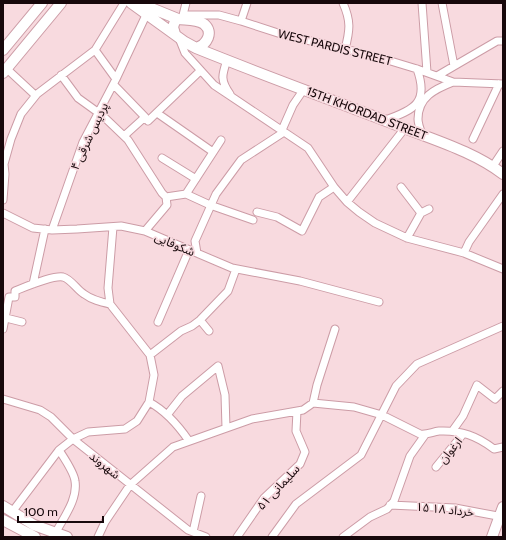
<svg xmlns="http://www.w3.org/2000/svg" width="506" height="540" font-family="Cabin,'Noto Sans Arabic',sans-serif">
	<rect width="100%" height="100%" fill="#f8dadf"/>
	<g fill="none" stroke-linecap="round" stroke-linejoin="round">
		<g stroke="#cc9ca6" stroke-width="9">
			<path id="street" d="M343,3C351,21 350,30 345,49
				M422,3L427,72
				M442,3L454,66
				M183,15H219L241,21L281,34L341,48L384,59L417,69L453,82L503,84
				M183,15L186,3
				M241,21L247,3
				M179,38L185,53L214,85L308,148L334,187L347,202L359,212L375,223L407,238L464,253L503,269
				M227,60C222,75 220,80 230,94
				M7,69L35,95
				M61,75L78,98L103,116L128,140L162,193L166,197L186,194L210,205L253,220
				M437,76L497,41H503
				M116,79L147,13
				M114,85L145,117
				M157,113L213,152
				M385,120C415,110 429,102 417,69
				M282,130L293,105L304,89
				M422,134C420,129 418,124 418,119C418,97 435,89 453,82
				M124,136L145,117L148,121L200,71
				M473,139L499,84
				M162,158L196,179
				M493,166L503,151
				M401,187L421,213
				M186,194L221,140
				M3,200L5,174L4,164L11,139L21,114L37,94L95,50L124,3
				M347,202L405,128
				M257,212L277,217L302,231L319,197L334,187
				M3,213L33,228L52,230L77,229L121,226L145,231L232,268L300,281L379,302
				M52,230L83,142L116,79L95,50
				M145,231L167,205L166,197
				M407,238L421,213L429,209
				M197,253L195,241L216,194L241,160L284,132
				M464,253L469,242L503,194
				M33,284L45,229
				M6,318L22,322
				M200,320L209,331
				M158,322L189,250
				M3,329L9,297H15V291C25,287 53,275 63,277C71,279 77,290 84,294C92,300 101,302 110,304
				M150,355L181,331L192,326L200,320L228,291L236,269
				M3,399L40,410L51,417L73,439L188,530L206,537
				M149,402C166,411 178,425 189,441
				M313,403L317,385L335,329
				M167,415L182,396L218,366L225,395L226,428
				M453,430L463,416L477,385L495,399L503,391
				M436,467L463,434
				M390,505L455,508L503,517
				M12,512L59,450L73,439L88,432L125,429L137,421L149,402L154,375L150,355L110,304L108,288L113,227
				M193,532L201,496
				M55,534C63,518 78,500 75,481C74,472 64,458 59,450
				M98,537L105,522L130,485L173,447L252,419L303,410L313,403L354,407L382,415L420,434C427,435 432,432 439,431C461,430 477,436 494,449L503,447
				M237,537L264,498L300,464L305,452L296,431L297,411
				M272,537L296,504L361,455L396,386L417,364L503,326
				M343,537L370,517L387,509L394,501L410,456L425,435"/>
		</g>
		<g stroke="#cc9ca6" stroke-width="12">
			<path id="secondary" d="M131,3L185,42L196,48C207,45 214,32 204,24C197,19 186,20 178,19L175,21L173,27L175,34
				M143,3L151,8L178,19
				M196,48C265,76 335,101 404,128C437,141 474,152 503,174
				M3,50L42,3
				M3,73L61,3
				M3,506L34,525L67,537
				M3,520L35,537
				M492,537L503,507"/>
		</g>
		<use href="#street" stroke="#fff" stroke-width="7"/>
		<use href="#secondary" stroke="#fff" stroke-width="10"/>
	</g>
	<g text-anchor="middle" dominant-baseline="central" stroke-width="3.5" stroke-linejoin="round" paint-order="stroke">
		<g font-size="12" fill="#17080b" stroke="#f8dadf">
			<text transform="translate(335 47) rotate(14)">WEST PARDIS STREET</text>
			<text transform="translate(367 113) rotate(21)">15TH KHORDAD STREET</text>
			<text transform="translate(89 136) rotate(-65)">پردیس شرقی ۴</text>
			<text transform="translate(175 244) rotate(23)">شکوفایی</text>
			<text transform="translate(450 450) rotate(-51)">ارغوان</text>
			<text transform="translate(105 465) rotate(39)">شهروند</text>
			<text transform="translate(278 487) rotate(-47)">سلیمانی ۵۱</text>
			<text transform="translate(445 509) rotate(6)">۱۵ خرداد ۱۸</text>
		</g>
	</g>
	<rect width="506" height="540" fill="none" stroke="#17080b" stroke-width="8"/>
	<path d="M18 516v6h85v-6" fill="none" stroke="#17080b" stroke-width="2"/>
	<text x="24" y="516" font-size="12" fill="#17080b" stroke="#f8dadf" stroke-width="3" paint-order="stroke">100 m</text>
</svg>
